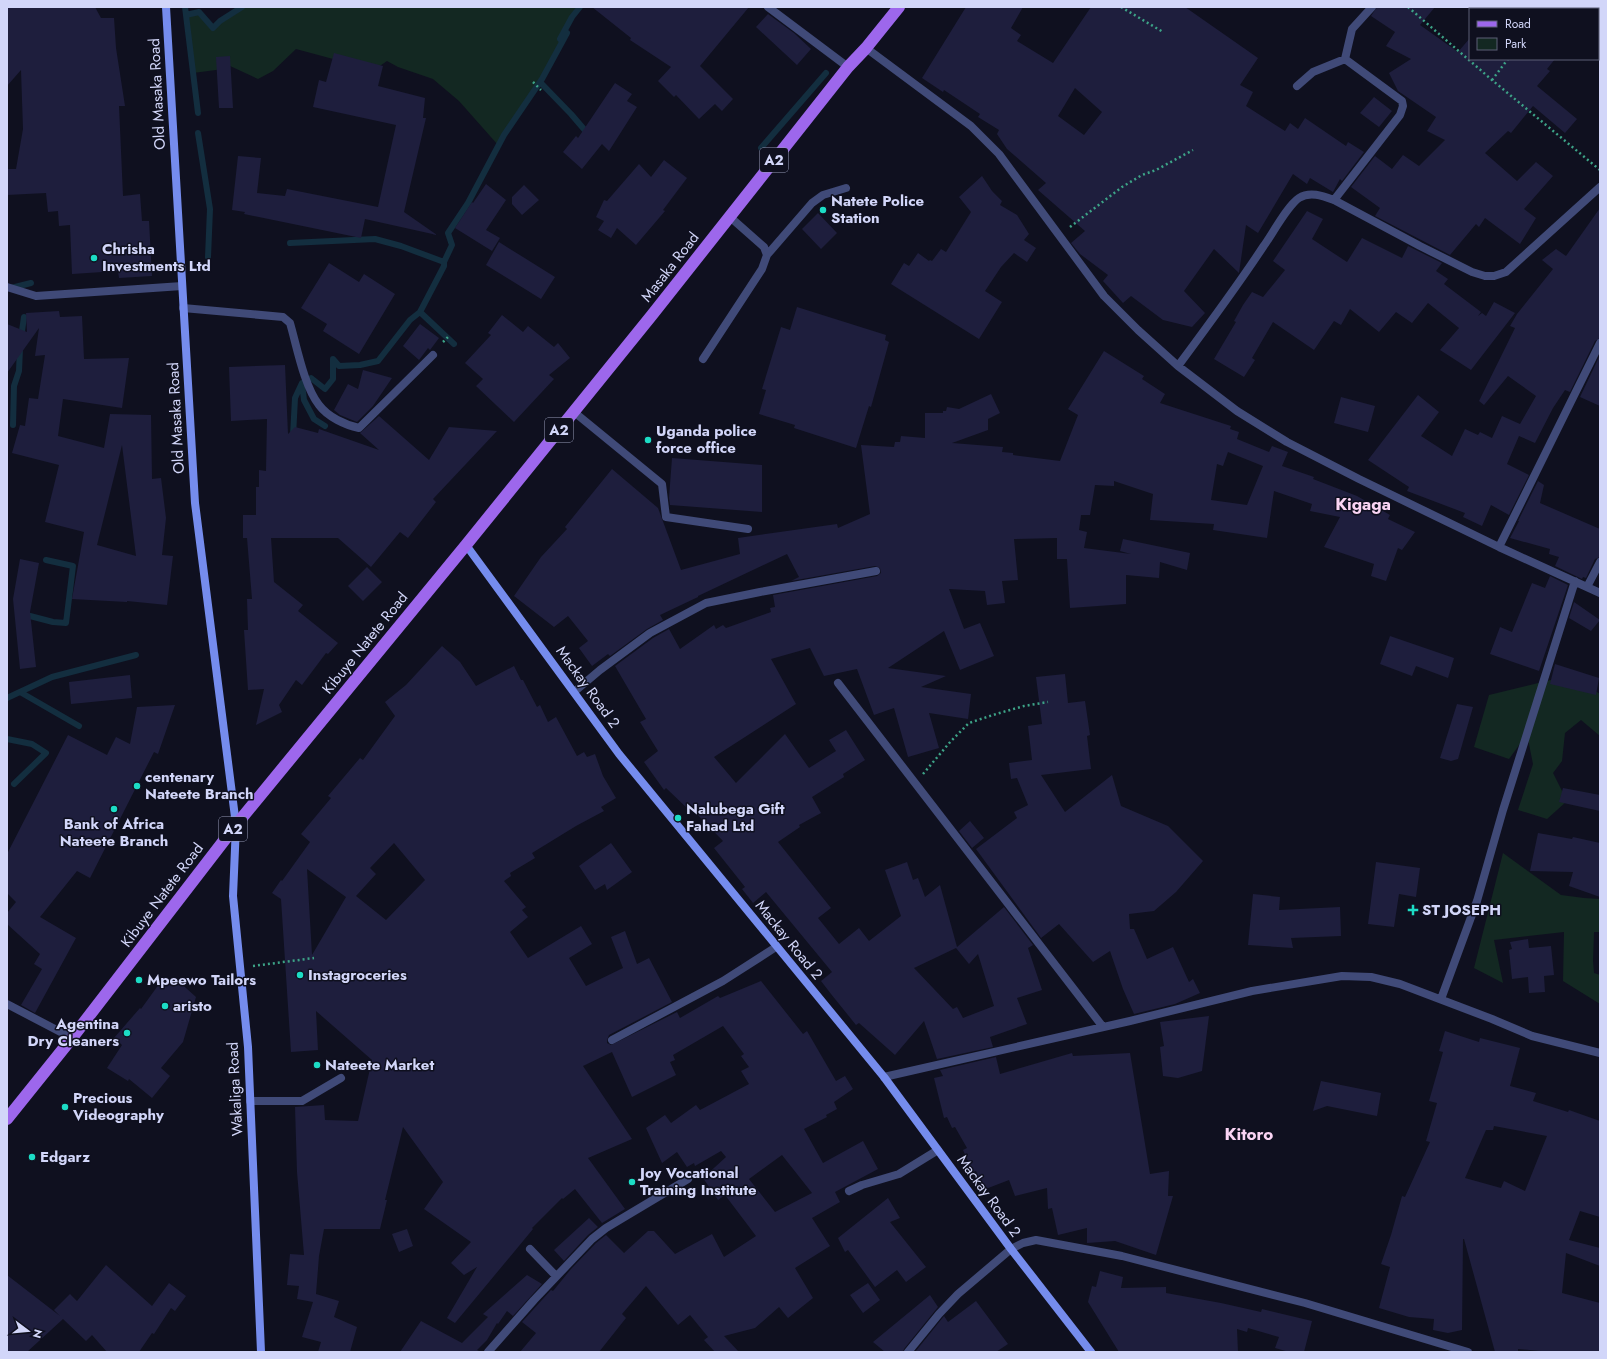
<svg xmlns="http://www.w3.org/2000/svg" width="1607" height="1359" font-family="Jost,sans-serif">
	<rect width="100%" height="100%" fill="#0f101f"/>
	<path fill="#132822" d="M242,7H576L561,38L567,33L543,79L504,135L498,145L459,101L433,79L398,67L387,61L374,70L296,49L273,71L258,79L228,65L231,68L193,73L186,15L199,12L213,28L220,21Z
		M1571,675L1600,694V736L1581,720L1565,733L1562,761L1553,773L1567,801L1547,819L1518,810L1533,764L1527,734L1509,759L1474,747L1489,695Z
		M1503,853L1561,895L1584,898L1600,899V932H1594L1593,961L1594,973L1600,975V1004L1563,981L1564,932L1494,940L1503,983L1474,968Z"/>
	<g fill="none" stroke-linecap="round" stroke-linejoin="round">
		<path stroke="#132e3f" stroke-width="6" d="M185,7L198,113
			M186,15L199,12L213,28L220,21L242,7
			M540,82L571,114L589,135
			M198,133L210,209L208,257
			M761,148L826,73
			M290,243L375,239L401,246L444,262
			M11,288L31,283
			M21,338L24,317
			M454,344L420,312L444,266V262L452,245L448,233L468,203L504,135L542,79L567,33L560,39L572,17L580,7
			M13,425L14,386L19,371L20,348
			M325,426L314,419L304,400L302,383L311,378L325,389L333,379V359L339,366L360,365L378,361L410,320L420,312
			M293,436L295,398L302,383
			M30,616L53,622L66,623L73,566L46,560
			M20,692L79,726
			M7,698L52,677L136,655
			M7,739L32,744L46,753L14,784"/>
	</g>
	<path fill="#1e1e3d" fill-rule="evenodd" d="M7,7H95L101,18H114L116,48L125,106H119L123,196L140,194L142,221H149L152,276L119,278L118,271L72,274L70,225L59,226L58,211L48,212L46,193L7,195V169H16L23,129L21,70L7,86Z
		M592,7H749L700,66L733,99L722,111L715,104L699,119L676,95L674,97L658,81L671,67L630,40L631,38Z
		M966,7H1023L1011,28L1021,35L1017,41L1053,63L1091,7H1185L1258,58L1240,85L1253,92L1246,106L1285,131L1290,123L1298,129L1305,118L1346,146L1348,142L1364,152L1342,181L1340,179L1333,192L1310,178L1307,184L1293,174L1258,233L1246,225L1239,273L1214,249L1184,291L1205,313L1192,327L1163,320L1131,296L1123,303L1103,281L1108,275L1080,254L1071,243L1085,231L1038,190L1046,183L1007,149L997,134L999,130L978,117L980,114L944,90L943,92L922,78ZM1075,88L1102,112L1084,135L1058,116Z
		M1377,7H1435L1420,25L1458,52L1470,38V59H1555L1547,69L1550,71L1537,86L1577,119L1565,133L1533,106L1511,133L1508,131L1485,153L1517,181L1536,162L1553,176L1524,209L1536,218L1520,244L1485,218L1479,227L1476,224L1450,255L1375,216L1380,208L1351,187L1375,156L1392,169L1403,155L1419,166L1445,140L1427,131L1436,117L1398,91L1389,73L1411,59L1386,46L1395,32L1371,16Z
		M768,14L794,33L811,49L797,65L756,27Z
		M334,53L383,66L378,86L425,98L423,118H426L404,212L437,235L365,219L361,238L244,214L245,212L232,210L238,156L261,158L257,193L285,196L287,189L378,207L396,125L313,107L319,80L326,82Z
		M230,56L233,108H219L216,57Z
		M615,83L632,94L627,101L637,107L609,151L602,144L582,169L563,152L576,136L578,138Z
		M1374,97L1392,111L1379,127L1360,113Z
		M664,160L687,178L663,210L665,211L636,245L617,228L611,238L598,230L604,221L596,217L604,200L607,201L639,164L651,177Z
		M982,176L992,191L1002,201L1000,205L1017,215L1029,234L1024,240L1036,248L1027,262L1014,253L1001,267L985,291L1002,302L979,339L891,284L904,263L909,266L918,253L929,261L930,260L932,261L941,249L946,252L971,212L959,197Z
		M486,184L506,200L486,230L500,238L492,251L455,228L472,202L473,203Z
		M524,185L539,200L522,215L512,204V197Z
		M1600,208V338L1595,341L1570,392L1565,390L1553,408L1535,443L1519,436L1507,464L1529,475L1509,515L1491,505L1482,526L1463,517L1465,513L1407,491L1409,487L1368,460L1418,395L1439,412L1421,436L1452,456L1465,429L1478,435L1480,432L1492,438L1502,416L1520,424L1536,396L1508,376L1484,405L1479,401L1515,328L1510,326L1517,314L1553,269L1542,260L1556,249L1566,256Z
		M1307,211L1323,219L1312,239L1347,262L1362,238L1402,258L1408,246L1442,263L1436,271L1448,279L1444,284L1481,312L1478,316L1482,313L1486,316L1494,302L1515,313L1471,370L1440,350L1459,328L1428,303L1412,323L1396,312L1379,332L1350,309L1341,325L1334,321L1314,350L1273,322L1252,358L1255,360L1244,377L1214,359L1236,322L1234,321L1243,305L1252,292L1263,297L1285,270L1273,261Z
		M818,213L837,233L821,249L802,229Z
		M499,242L555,277L541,299L486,265Z
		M329,263L359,282L364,274L395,294L359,354L323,331L327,324L301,308Z
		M797,307L886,335L885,340L889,342L871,407L869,406L856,448L794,428L795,425L759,414L766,390L762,389L781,327L790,330Z
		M59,311L60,317L82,316L84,359L129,358L122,408L63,399L58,436L104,448L110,414L151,415L152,479L161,478L166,518L162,555L173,556L167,605L127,601V602L72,599L84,532L45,522L59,465L12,453L20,425L25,426L29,398L38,399L45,355L35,356L39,328L7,373V324L27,332L26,313ZM122,445L136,556L97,545Z
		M502,315L523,332L528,326L554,347L558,343L570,358L549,375L554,379L514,422L476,386L483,379L465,363L491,335L488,333Z
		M420,324L439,338L430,350L428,348L419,360L403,346Z
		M1104,351L1144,376L1142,379L1165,394L1160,403L1231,426L1230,429L1239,432L1237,439L1269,452L1272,446L1288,452L1282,466L1314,477L1313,479L1357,496L1390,515L1388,519L1415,532L1402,550L1398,548L1386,581L1371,576L1374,564L1324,547L1340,517L1310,511L1312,504L1274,491L1267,538L1213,530L1214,524L1150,520L1153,494L1114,481V486L1095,485L1090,515H1081L1079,530L1087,532L1084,548L1131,554L1120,551L1123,539L1190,553L1187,570L1160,562L1159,578L1126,575V604L1070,608L1067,559H1057V538L1014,539L1018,580L1002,581L1005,603L987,605L985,591L949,589L964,629L980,623L994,656L960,670L944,631L888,668L946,676L921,687L971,694L968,719L929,713L939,748L908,757L894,708L874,715L857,669L824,676L810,648L771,659L796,704L714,757L736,783L785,734L809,768L836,751L829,740L846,730L865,760L843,774L844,777L812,797L821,813L799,825L800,827L778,842L831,908L818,918L839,944L859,928L869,941L901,916L885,870L907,862L913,880L918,878L925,897L940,885L957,947L1004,907L1033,945L1028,948L1042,990L1017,998L1027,1024L990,1037L993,1047L937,1059L924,1021L895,1055L859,1023L856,1025L831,994L821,981L832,972L766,892L753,903L742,889L745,887L714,848L723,841L691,808L689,810L666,788L664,790L644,762L658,751L640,722L646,719L615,666L653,638L669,629L680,649L714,625L716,629L723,625L726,628L771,612L770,608L775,607L773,595L877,576L881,573L880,568L875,566L791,581L799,577L787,554L698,596V597L660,615L663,620L647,629L610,656L608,654L592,666L579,648L588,641L568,616L554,627L514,596L541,557L567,529L565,527L612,469L658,508L681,570L740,554L738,538L837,524L838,528L870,514L861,445L894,447L895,442H900L901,436L925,438V413H943V411H946L947,407L959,409L991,394L1000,413L988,419V430L952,443L1003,447L1002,452L1013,453V455L1060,461L1078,415L1068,409ZM1228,452L1263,466L1247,505L1211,500L1217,464L1223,466ZM956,948L969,964L978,954L994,1006L963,1018L957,1007L953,1009L914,968Z
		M1600,355V406L1580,397Z
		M285,365L288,434L295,427L318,433L319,429L379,450L360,433L379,416L429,460L449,427L497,431L433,499L436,502L408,538L400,532L371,567L338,538H271L274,582L303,605L298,611L338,643L328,654L326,653L302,685L296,680L279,705L282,712L256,725L264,689L248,690L244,630H248L247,599H252L247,538H243V515H256V487H259V470L266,471L267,419L231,421L229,367Z
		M363,370L392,378L373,406L357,422L340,415L334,410L348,384L358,389Z
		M1341,397L1375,406L1368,432L1334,423Z
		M672,458L762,465V512L670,505L669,498Z
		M1538,481L1544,485L1540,503L1600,529V557L1595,559L1586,578L1583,577L1582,579L1555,566L1559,557L1549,554L1550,549L1510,538L1519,521H1518Z
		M20,559L39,563L30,612L36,667L20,669L13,599Z
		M367,567L382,582L363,601L348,586Z
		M1550,576L1568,585L1539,671L1490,654L1500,627L1512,632L1532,583L1545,588Z
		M1574,602L1600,620L1591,631L1569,618Z
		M1390,636L1454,658L1448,678L1416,666L1412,676L1380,664Z
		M442,646L460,662L476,686L514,666L521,680H523L537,707L540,705L548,722L556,717L577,756L584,752L587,757L595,754L603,776L616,798L601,807L604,811L576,826L532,853L535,858L510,873L511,876L504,881L526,907L522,910L528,917L510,932L528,958L581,926L592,944L569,958L586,986L623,968L611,937L625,931L637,964L649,958L672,1002L609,1035L607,1040V1043L611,1045L677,1012L680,1018L718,996L720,998L761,981L803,1034L807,1031L836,1081L845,1076L853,1089L834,1102L837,1109L826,1115L827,1117L804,1129L823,1163L863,1141L878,1169L835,1192L840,1202L812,1218L830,1246L795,1268L813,1298L788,1318L779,1307L755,1328L724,1336L739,1352H715L704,1340L708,1337L690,1315L678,1325L646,1286L622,1314L626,1318L599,1352H520L536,1333L522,1322L551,1290L553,1291L571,1269L596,1243L606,1235L624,1253L648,1231H654L675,1254L712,1234L724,1257L756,1236L725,1195L718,1200L703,1178L726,1157L721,1151L695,1166L694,1163L687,1167L677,1152L662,1163L646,1128L665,1115L671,1123L696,1105L700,1110L749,1084L741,1071L749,1067L741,1056L744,1054L723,1026L673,1055L675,1060L670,1062L676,1075L632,1097L612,1052L583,1066L632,1139L588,1158L625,1209L602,1223L575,1189L563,1199L562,1198L532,1228L533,1229L455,1323L447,1318L477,1267L464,1275L451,1263L471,1242L424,1209L443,1182L403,1127L385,1200H387L380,1229H324L319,1256L316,1294L339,1301L334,1317L357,1327L350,1352H318L321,1342L302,1337L313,1302L297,1299L299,1286L287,1285L290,1254L304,1255L297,1172L295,1107L324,1105L325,1120L358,1121L372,1060L316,1011L318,1050L291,1052L281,899L272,893L281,880L282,881L310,842L301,834L331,798L328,796L360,758L363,760L395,716L385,702L406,685ZM394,843L425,880L386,920L356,896L376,874L370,868ZM307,869L346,897L312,955ZM782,1155L812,1193L775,1212L749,1179Z
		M1555,664L1599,678L1596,695L1550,684Z
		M1065,674L1068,703L1085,701L1090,735L1087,736L1091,769L1041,775L1065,812L1112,775L1121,806L1168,826L1203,861L1176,892L1154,911L1129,914L1130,929H1134L1147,959L1173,947L1189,982L1193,979L1200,993L1175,1004L1134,1014L1123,989L1110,951L1093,962L1059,924L1041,938L976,849L1017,818L1014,812L1028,805L1017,778L1011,779L1009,763L1032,760L1028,726L1042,724L1036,677Z
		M130,675L132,698L71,704L69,682Z
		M1457,704L1473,707L1458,759L1451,761L1440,758Z
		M175,705L158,754L154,752L90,878L77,871L40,917L76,938L35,1013L21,1005L42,969L34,964L40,954L7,924V913L16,902L7,893V854L68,735L107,755L116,737L130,744L137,707Z
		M1563,788L1600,795V811L1559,802Z
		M970,821L984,838L972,848L959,831Z
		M1538,833L1572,839L1573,837L1600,843V897L1569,886L1573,872L1530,871Z
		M611,843L632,872L607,890L605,884L595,890L579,866Z
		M1376,862L1420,868L1416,897L1399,894L1394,927L1368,924Z
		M1253,894L1280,897L1279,910L1340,907L1341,936L1291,938L1293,948L1248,945Z
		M1528,939L1529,948L1551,946L1554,975L1544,976L1545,992L1529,993L1528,977L1512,979L1509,950L1512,949L1510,942Z
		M176,979L196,997L183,1042L161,1068L170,1076L152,1098L129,1079L128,1081L107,1068L122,1045L114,1038L140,1008L141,1009L162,980Z
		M1209,1016L1202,1071L1178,1078L1163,1076L1160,1047L1164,1046L1160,1022Z
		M1445,1031L1479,1042L1480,1038L1520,1048L1510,1086L1536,1093L1533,1101L1568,1112L1569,1110L1600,1121V1217L1580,1211L1569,1240L1600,1248V1266L1566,1253L1562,1293L1600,1303V1352H1552L1518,1349V1352H1495L1464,1239H1463L1462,1330L1448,1333L1433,1330L1434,1319L1409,1317L1379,1308L1390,1267L1381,1264L1391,1235L1402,1196L1405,1197L1430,1142L1426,1141L1437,1103L1429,1101L1443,1052L1439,1051ZM1494,1126L1547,1136L1525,1191L1504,1181L1501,1188L1465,1178L1486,1130H1493Z
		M1072,1053L1073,1056L1130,1053L1150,1174L1169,1171L1168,1196H1173L1156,1255L1115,1241L1087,1243V1228L1058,1235L1052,1208L1048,1209L1047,1188L1015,1196L1009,1180L983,1190L976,1171L973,1172L963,1150L967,1148L955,1127L952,1128L947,1117L944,1118L934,1078L943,1076L940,1070L996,1057L1000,1074Z
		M1321,1081L1381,1093L1377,1116L1327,1106L1313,1111Z
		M888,1198L900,1218L890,1222L926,1267L906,1282L897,1270L875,1287L848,1250L845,1252L838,1238Z
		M589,1218L598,1227L588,1235L564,1261L554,1250Z
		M407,1229L413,1246L399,1252L392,1234Z
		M106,1265L152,1306L169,1283L186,1296L175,1311L171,1308L154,1334L152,1333L139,1352H107L92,1335L86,1341L63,1319L27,1352H7V1275L60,1316L54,1310L70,1294L77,1301Z
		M1100,1271L1123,1277L1121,1288L1166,1287V1293L1221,1303L1261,1312L1262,1309L1312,1321L1304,1352H1289L1275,1348L1279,1337L1248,1328L1247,1332L1237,1329L1238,1352H1119L1088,1302L1092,1286L1096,1287Z
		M527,1275L542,1284L513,1316L507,1311L498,1324L497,1323L487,1340L477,1350L481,1352H400L421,1321L462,1343L488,1317L483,1314Z
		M868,1283L880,1300L863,1313L850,1295Z
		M930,1295L938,1307L904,1349L903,1352H885L873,1342Z
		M976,1301L1008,1344L996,1352H915L944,1316L948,1322Z"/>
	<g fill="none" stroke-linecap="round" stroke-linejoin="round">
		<path stroke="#3da387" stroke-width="2.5" stroke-dasharray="2 3" stroke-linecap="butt" d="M1121,7L1163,32
			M1408,7L1492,80L1600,170
			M1546,9L1547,7
			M1492,80L1508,59
			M533,82L541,90
			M1070,227L1122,187L1142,175L1156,170L1193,150
			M443,342L450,335
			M923,774L951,741L969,723L996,714L1024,706L1048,702
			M253,966L314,958"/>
		<path stroke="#404a78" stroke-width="8" d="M767,255L812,203L823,195L846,188
			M183,308L283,317L290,323C297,347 304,386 319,405C328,417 345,425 359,428L433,355
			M703,359L762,269L767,255L764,247L730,217
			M574,412L662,484L666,517L748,529"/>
		<path stroke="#404a78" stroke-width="8" d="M768,7L848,67
			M866,48L971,126L999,154L1104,296L1138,330L1178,366L1237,411L1287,442L1359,479L1499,547L1600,593
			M1297,86L1313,72L1345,59
			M1334,200L1400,115L1403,106L1402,101L1345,59L1352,29L1372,7
			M7,287L36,296L182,286
			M1178,366C1207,327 1236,288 1263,247C1272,235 1287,206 1299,198C1310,191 1323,196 1334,200L1420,246L1472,272L1485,276H1494L1506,272L1600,187
			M1499,547L1600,343
			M1587,587L1600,562
			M838,683L1103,1027
			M574,692L600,670L650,633L706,603L760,592L876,571
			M1441,999L1477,901L1503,810L1575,581
			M7,1004L72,1038
			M612,1040L723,981L776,947
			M884,1077L1130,1021L1252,991L1342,976L1371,977L1400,984L1492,1019L1532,1036L1600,1053
			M250,1101H302L341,1078
			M849,1191L862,1185L899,1174L938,1150
			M530,1249L556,1276
			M488,1352L534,1300L592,1239L606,1228L688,1179
			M908,1352L939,1314L958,1294L1011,1249L1023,1243L1036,1240L1122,1256L1305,1303L1468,1352"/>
		<path stroke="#758ced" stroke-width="8" d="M166,7L195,503L236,825L233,896L248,1047L261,1352
			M466,545L619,754L884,1077L1011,1249L1091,1352"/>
		<path stroke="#9d67ec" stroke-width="12" d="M7,1119L72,1038L236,825L466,545L652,315L848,67L866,48L899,7"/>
	</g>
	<g fill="#1cdcc5" stroke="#0f101f" stroke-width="1.5">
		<circle cx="823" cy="210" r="4"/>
		<circle cx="94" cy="258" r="4"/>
		<circle cx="648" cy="440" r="4"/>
		<circle cx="137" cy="786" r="4"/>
		<circle cx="114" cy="809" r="4"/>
		<circle cx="678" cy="818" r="4"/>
		<path d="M1411 904h4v4h4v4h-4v4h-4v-4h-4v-4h4z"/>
		<circle cx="300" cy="975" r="4"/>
		<circle cx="139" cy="980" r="4"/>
		<circle cx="165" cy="1006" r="4"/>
		<circle cx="127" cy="1033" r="4"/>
		<circle cx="317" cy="1065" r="4"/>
		<circle cx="65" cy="1107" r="4"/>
		<circle cx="32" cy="1157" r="4"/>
		<circle cx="632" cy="1182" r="4"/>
	</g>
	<g text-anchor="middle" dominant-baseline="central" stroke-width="3" stroke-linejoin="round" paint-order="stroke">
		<g fill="#0f101f" stroke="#989bb8" stroke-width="1">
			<rect x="760" y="148" width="28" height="24" rx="3"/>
			<rect x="545" y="418" width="28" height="24" rx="3"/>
			<rect x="219" y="817" width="28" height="24" rx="3"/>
		</g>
		<g font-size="14" font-weight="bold" fill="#d2d6f9">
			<text x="774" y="160">A2</text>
			<text x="559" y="430">A2</text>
			<text x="233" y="829">A2</text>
		</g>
		<g font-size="15" fill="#d2d6f9" stroke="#0f101f">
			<text transform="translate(157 94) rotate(-93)">Old Masaka Road</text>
			<text transform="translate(670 267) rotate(-52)">Masaka Road</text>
			<text transform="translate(176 418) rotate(-93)">Old Masaka Road</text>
			<text transform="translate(365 643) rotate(-51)">Kibuye Natete Road</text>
			<text transform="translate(588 687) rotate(54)">Mackay Road 2</text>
			<text transform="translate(162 895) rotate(-53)">Kibuye Natete Road</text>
			<text transform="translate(789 940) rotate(51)">Mackay Road 2</text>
			<text transform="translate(235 1089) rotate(-93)">Wakaliga Road</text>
			<text transform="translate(989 1196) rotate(54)">Mackay Road 2</text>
		</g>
		<g font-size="15" font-weight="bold" fill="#d2d6f9" stroke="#0f101f" text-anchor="start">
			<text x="831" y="201">Natete Police<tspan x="831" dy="17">Station</tspan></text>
			<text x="102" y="249">Chrisha<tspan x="102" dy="17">Investments Ltd</tspan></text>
			<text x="656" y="431">Uganda police<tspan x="656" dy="17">force office</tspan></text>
			<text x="145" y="777">centenary<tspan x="145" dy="17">Nateete Branch</tspan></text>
			<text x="686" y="809">Nalubega Gift<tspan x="686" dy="17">Fahad Ltd</tspan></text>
			<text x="114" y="824" text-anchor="middle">Bank of Africa<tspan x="114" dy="17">Nateete Branch</tspan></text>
			<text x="1422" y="910">ST JOSEPH</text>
			<text x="308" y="975">Instagroceries</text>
			<text x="147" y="980">Mpeewo Tailors</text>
			<text x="173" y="1006">aristo</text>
			<text x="119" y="1024" text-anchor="end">Agentina<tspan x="119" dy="17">Dry Cleaners</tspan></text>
			<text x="325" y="1065">Nateete Market</text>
			<text x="73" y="1098">Precious<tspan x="73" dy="17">Videography</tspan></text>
			<text x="40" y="1157">Edgarz</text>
			<text x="640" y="1173">Joy Vocational<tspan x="640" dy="17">Training Institute</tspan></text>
		</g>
		<g font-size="17" font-weight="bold" fill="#fad4f4" stroke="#0f101f">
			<text x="1363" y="504">Kigaga</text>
			<text x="1249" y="1134">Kitoro</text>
		</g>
	</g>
	<rect width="1607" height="1359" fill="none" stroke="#d2d6f9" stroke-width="16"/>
	<rect x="1469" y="8" width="130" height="52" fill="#0f101f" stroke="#5d5f76"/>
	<rect x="1477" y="21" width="20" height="6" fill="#9d67ec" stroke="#5d5f76"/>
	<text x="1505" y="28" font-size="12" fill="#d2d6f9">Road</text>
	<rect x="1477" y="38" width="20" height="12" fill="#132822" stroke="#5d5f76"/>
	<text x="1505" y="48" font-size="12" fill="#d2d6f9">Park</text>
	<g transform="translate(28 1331) rotate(106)" stroke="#0f101f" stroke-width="3" paint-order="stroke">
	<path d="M0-3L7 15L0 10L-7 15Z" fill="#d2d6f9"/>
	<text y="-6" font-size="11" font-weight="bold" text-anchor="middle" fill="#d2d6f9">N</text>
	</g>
</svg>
